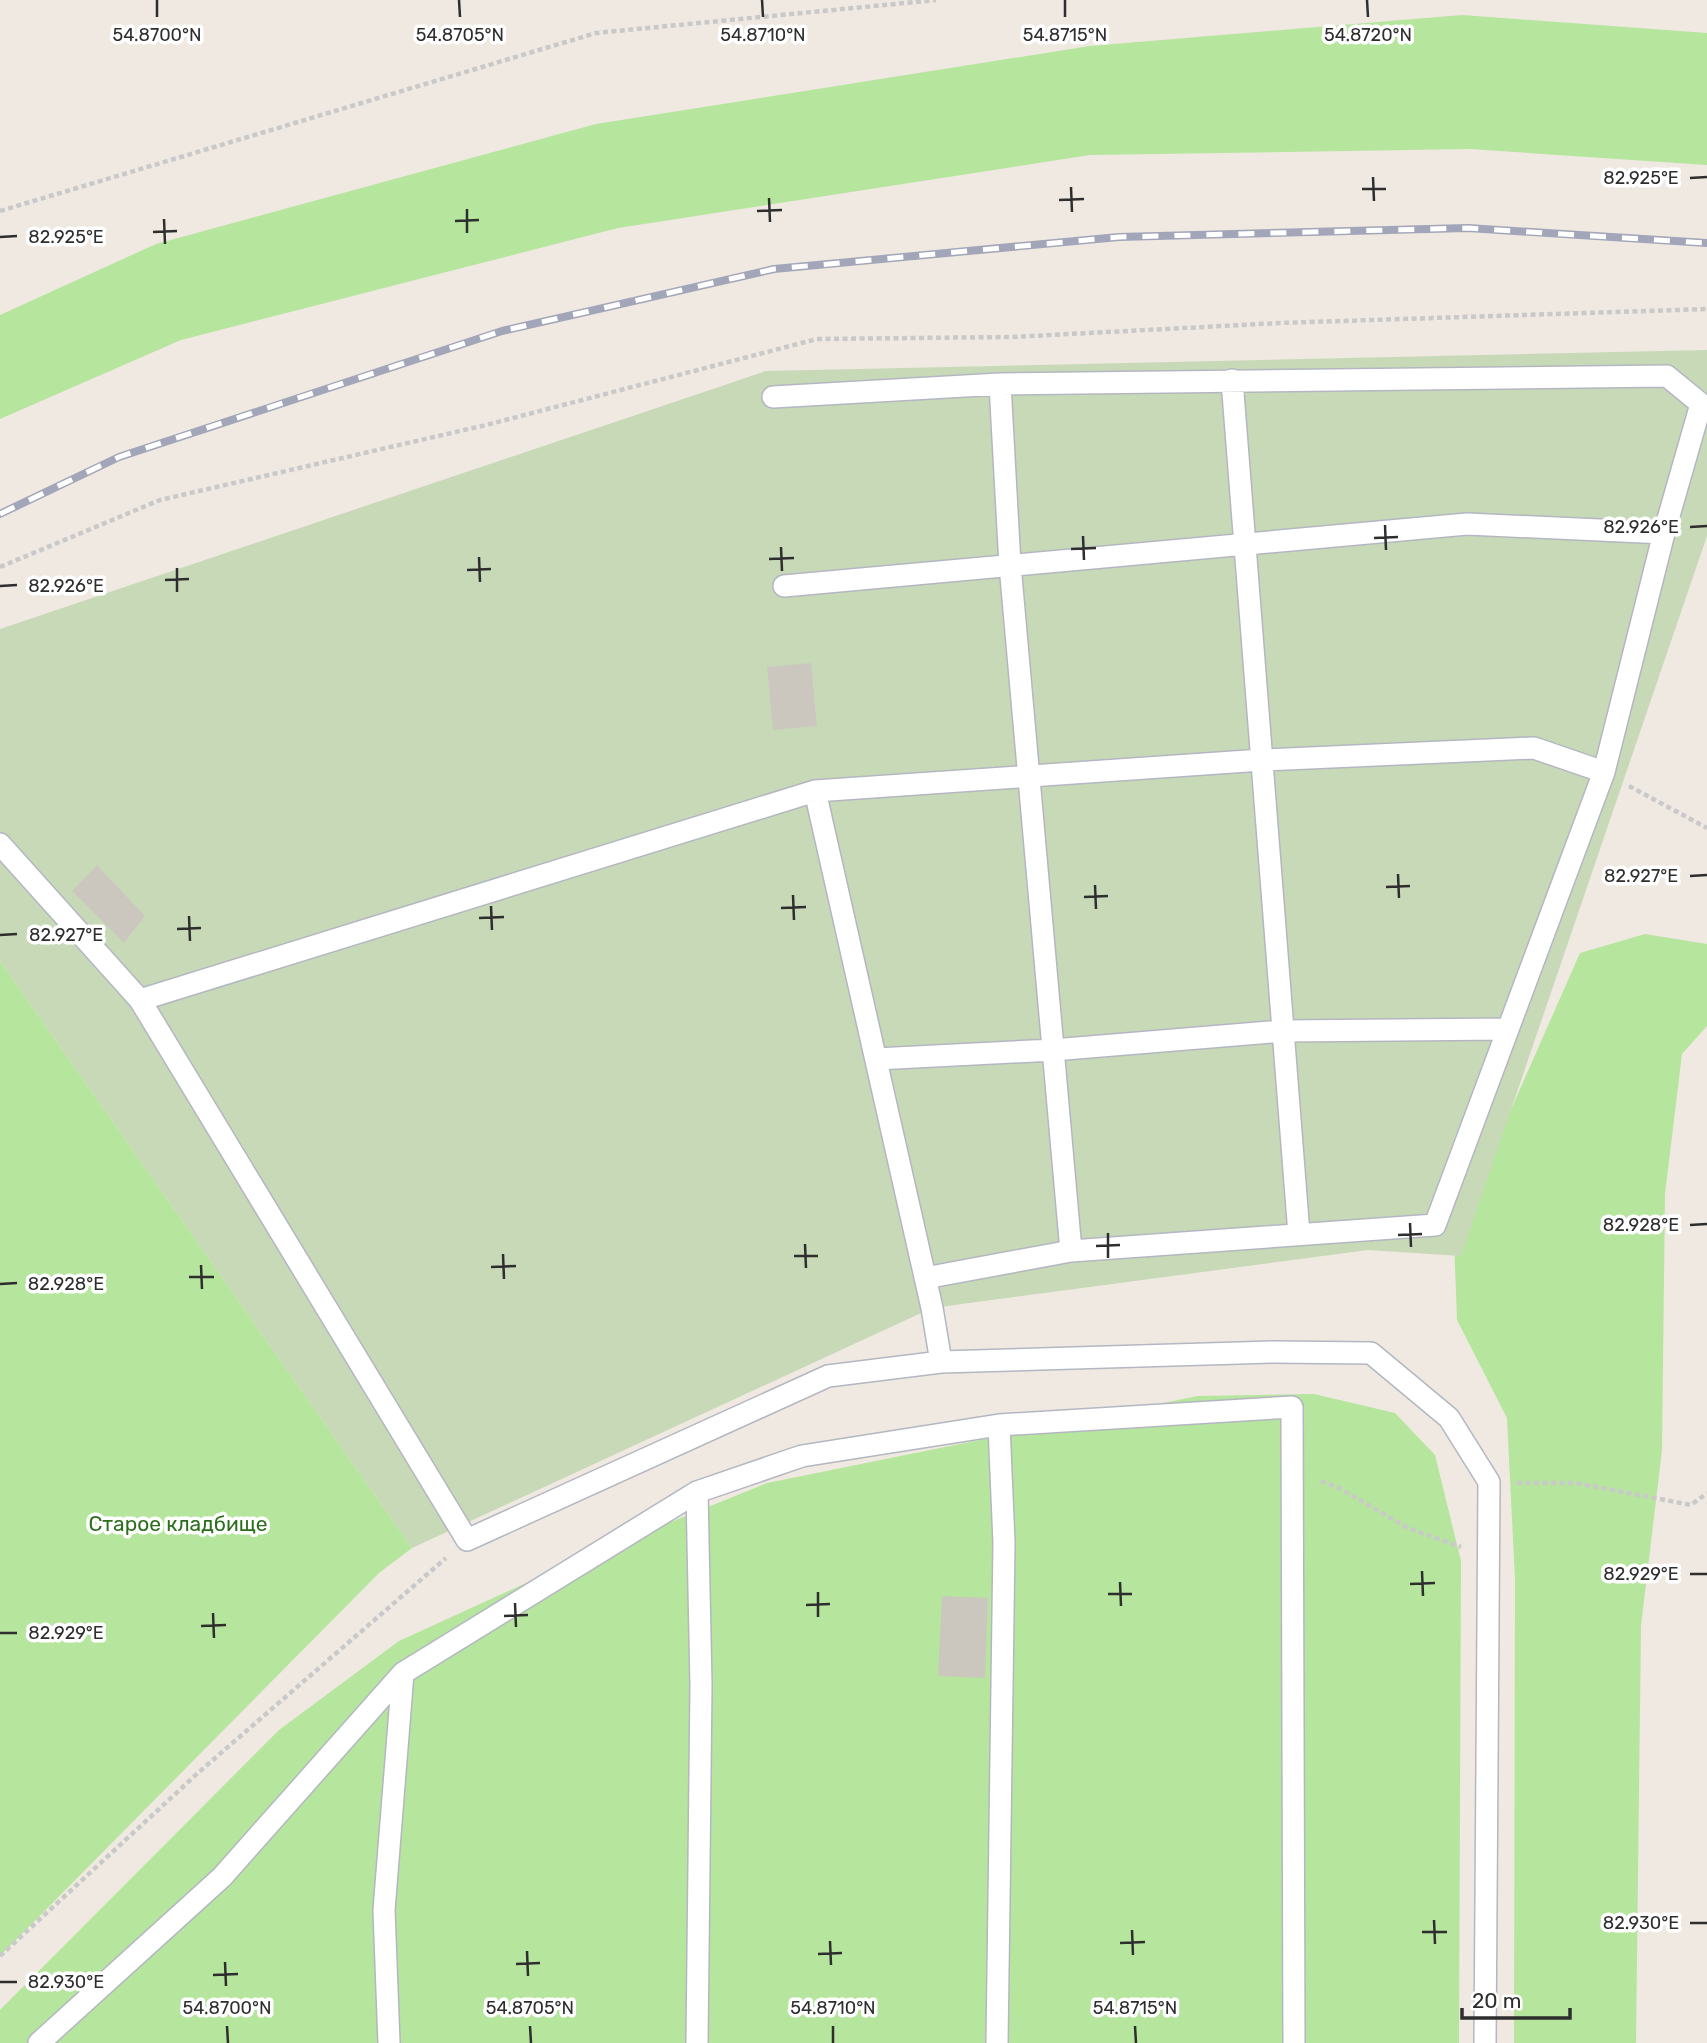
<svg xmlns="http://www.w3.org/2000/svg" width="1707" height="2043" font-family="Rubik,sans-serif">
	<rect width="100%" height="100%" fill="#efe9e1"/>
	<path fill="#b6e59e" d="M1462,15L1707,33V165L1470,149L1090,155L618,228L181,340L0,419V315L156,244L596,124L1090,46Z
		M1645,934L1707,944V1026L1682,1054L1665,1194L1662,1450L1641,1626L1636,2043H1514L1515,1580L1507,1418L1457,1320L1454,1239L1580,953Z
		M0,961L412,1548L379,1573L0,1956Z
		M1314,1394L1395,1413L1435,1455L1461,1561L1459,2043H0V2010L279,1730L399,1641L570,1563L767,1483L1198,1396Z"/>
	<path fill="#c8d9b8" d="M1707,350V536L1461,1256L1368,1250L932,1308L412,1548L0,961V629L766,371Z"/>
	<path fill="#cbc7bf" d="M811,663L817,726L773,730L767,667Z
		M97,865L145,916L124,943L72,891Z
		M942,1596L988,1598L985,1678L938,1676Z"/>
	<g fill="none" stroke-linecap="round" stroke-linejoin="round">
		<g stroke="#b4b7c1" stroke-width="24">
			<path id="lane" d="M1232,380L1299,1234
				M1000,384L1010,565L1071,1251
				M773,397L1000,384L1667,376L1701,404L1664,533L1604,772L1435,1225L1071,1251L925,1278
				M784,586L1467,524L1664,533
				M815,791L932,1308L941,1362
				M0,844L140,1000L815,791L1262,760L1534,748L1604,772
				M140,1000L467,1540L828,1376L941,1362L1273,1352L1371,1353L1449,1418L1489,1482L1485,2043
				M876,1059L1053,1050L1283,1031L1508,1029
				M39,2043L222,1877L403,1673L697,1492L802,1456L999,1425L1292,1407L1294,2043
				M389,2043L384,1910L403,1673
				M697,2043L701,1685L697,1492
				M997,2043L1004,1543L999,1425"/>
		</g>
		<path stroke="#c9c9c9" stroke-width="4.5" stroke-dasharray="5 3.5" stroke-linecap="butt" d="M0,211L596,33L936,0
			M0,567L160,500L486,425L817,339L1012,337L1280,323L1707,309
			M1629,786L1707,828
			M1321,1481L1339,1488L1408,1528L1461,1547
			M1517,1483H1576L1691,1505L1707,1493
			M0,1956L199,1772L446,1558"/>
		<use href="#lane" stroke="#fff" stroke-width="21"/>
		<g stroke="#a3a6b8" stroke-width="8">
			<path id="rail" d="M0,514L119,457L502,331L774,269L1119,237L1468,228L1707,243"/>
		</g>
		<use href="#rail" stroke="#fff" stroke-width="5" stroke-dasharray="16" stroke-linecap="butt"/>
	</g>
	<path fill="none" stroke="#2e2e2e" stroke-width="2.5" d="M157,0V17M459,0L460,17M762,0L763,17M1065,0V17M1367,0L1368,17M1373,177L1374,201M1690,178L1707,177M1071,187L1072,212M1362,189H1386M769,198L770,222M1059,200L1084,199M467,209V233M757,211L782,210M164,219L165,244M455,221L479,220M153,232L177,231M0,237L17,236M1385,525L1386,550M1690,527L1707,526M1083,536L1084,560M1374,538L1398,537M781,547L782,571M1071,549L1096,548M479,557L480,582M769,559L794,558M177,568V592M467,570L491,569M165,580L189,579M0,586L17,585M1398,874L1399,898M1690,876L1707,875M1095,885L1096,909M1386,887L1410,886M793,895L794,920M1084,897L1108,896M491,906L492,930M781,908L806,907M189,916L190,941M479,918L504,917M177,929L201,928M0,935L17,934M1410,1223L1411,1247M1690,1225L1707,1224M1108,1233V1258M1398,1235L1422,1234M805,1244L806,1268M1096,1246L1120,1245M503,1254L504,1279M794,1256H818M201,1265L202,1289M491,1267L516,1266M189,1277H214M0,1284L17,1283M1422,1571L1423,1596M1690,1574H1707M1120,1582L1121,1606M1410,1584L1435,1583M818,1592V1617M1108,1594H1132M515,1603L516,1627M806,1605L830,1604M213,1613L214,1638M504,1616L528,1615M201,1626L226,1625M0,1633H17M1434,1920L1435,1944M1690,1923H1707M1132,1930L1133,1955M1422,1932H1447M830,1941L831,1965M1120,1943L1145,1942M527,1951L528,1976M818,1954L842,1953M225,1962L226,1986M516,1964L540,1963M213,1975L238,1974M0,1982H17M227,2026L228,2043M530,2026L531,2043M833,2026V2043M1135,2026L1136,2043"/>
	<g text-anchor="middle" dominant-baseline="central" stroke-width="7" stroke-linejoin="round" paint-order="stroke">
		<g font-size="21" fill="#2c6e1b" stroke="#fff">
			<text x="178" y="1523">Старое кладбище</text>
		</g>
	</g>
	<g font-size="18" text-anchor="middle" fill="#2e2e2e" stroke="#fff" stroke-width="7" stroke-linejoin="round" paint-order="stroke">
		<text x="157" y="41">54.8700°N</text>
		<text x="460" y="41">54.8705°N</text>
		<text x="763" y="41">54.8710°N</text>
		<text x="1065" y="41">54.8715°N</text>
		<text x="1368" y="41">54.8720°N</text>
		<text x="1641" y="184">82.925°E</text>
		<text x="66" y="243">82.925°E</text>
		<text x="1641" y="533">82.926°E</text>
		<text x="66" y="592">82.926°E</text>
		<text x="1641" y="882">82.927°E</text>
		<text x="66" y="941">82.927°E</text>
		<text x="1641" y="1231">82.928°E</text>
		<text x="66" y="1290">82.928°E</text>
		<text x="1641" y="1580">82.929°E</text>
		<text x="66" y="1639">82.929°E</text>
		<text x="1641" y="1929">82.930°E</text>
		<text x="66" y="1988">82.930°E</text>
		<text x="227" y="2014">54.8700°N</text>
		<text x="530" y="2014">54.8705°N</text>
		<text x="833" y="2014">54.8710°N</text>
		<text x="1135" y="2014">54.8715°N</text>
	</g>
	<path d="M1462 2008v10h108v-10" fill="none" stroke="#2e2e2e" stroke-width="3.5"/>
	<text x="1472" y="2008" font-size="21" fill="#2e2e2e" stroke="#ffffff" stroke-width="5" paint-order="stroke">20 m</text>
</svg>
